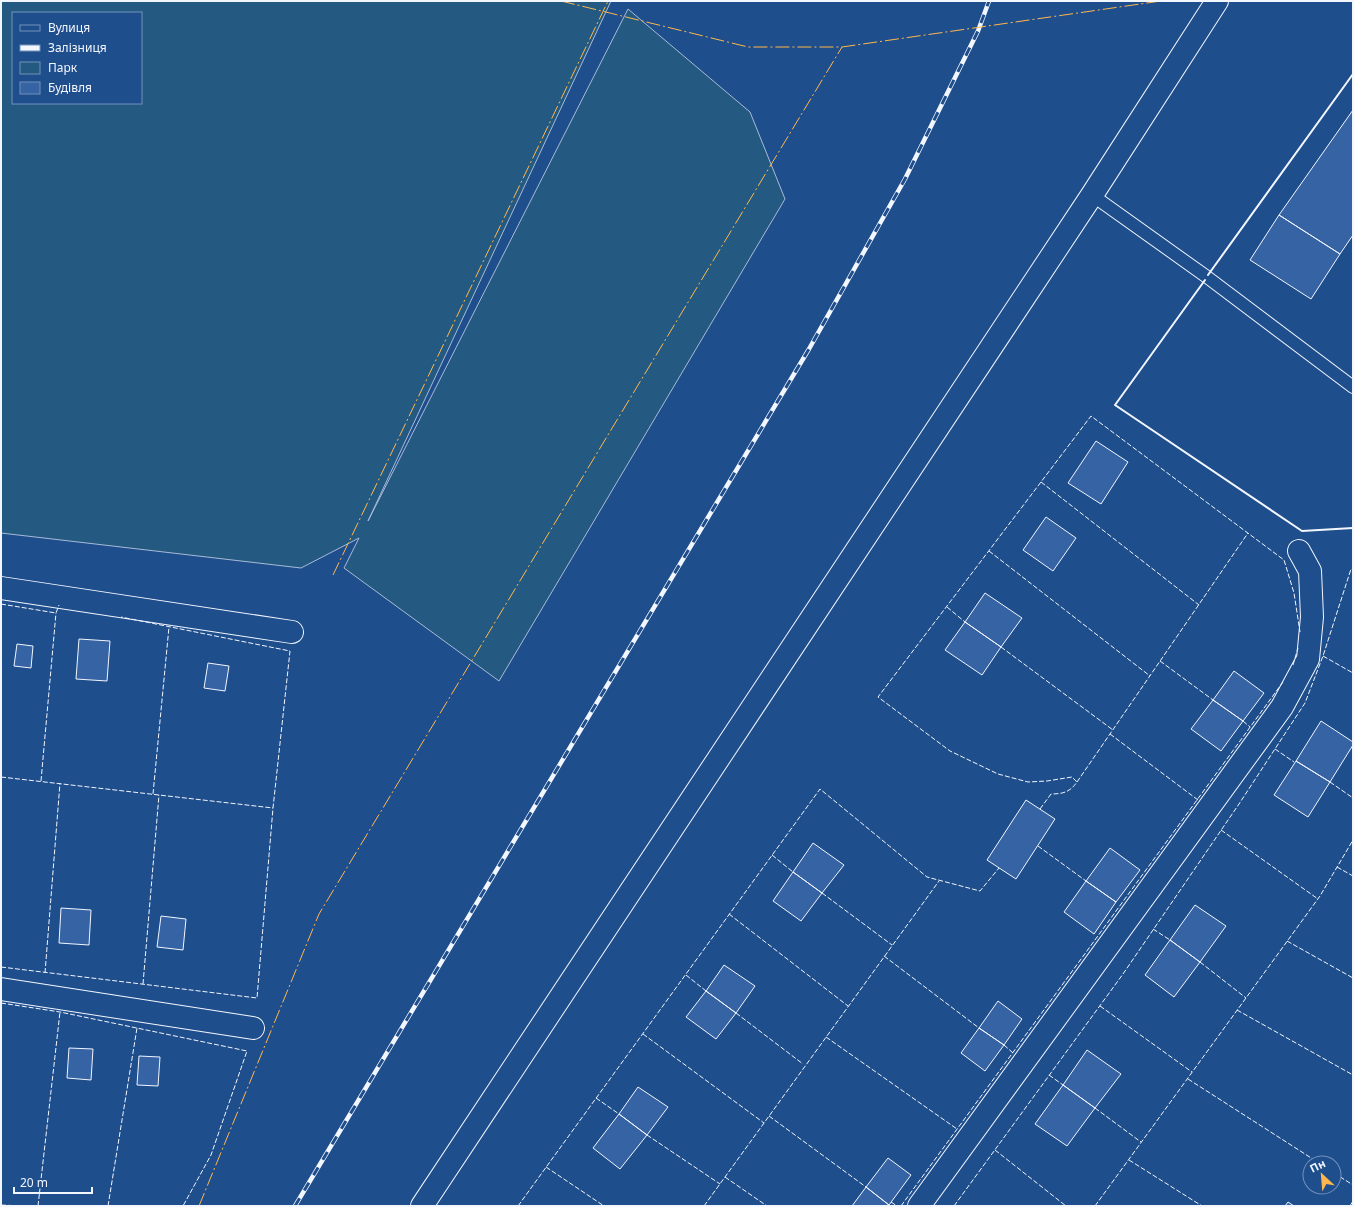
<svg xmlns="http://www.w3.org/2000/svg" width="1354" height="1207" font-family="'Noto Sans',sans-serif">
	<rect width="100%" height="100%" fill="#1f4e8c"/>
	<path fill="#245a82" stroke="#a8bbd7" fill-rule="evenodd" d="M1,1H611L368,521L628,9L750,112L785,199L499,681L344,568L359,538L301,568L1,533ZM13,13H141V103H13Z"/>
	<path fill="#3563a3" stroke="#f2f6ff" d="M1353,110V235L1340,254L1279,215Z
		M1279,215L1340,254L1311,299L1250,260Z
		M1096,441L1128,462L1101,504L1068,483Z
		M1046,517L1076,538L1053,571L1023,550Z
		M985,593L1022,618L1001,647L965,622Z
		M965,622L1001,647L982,675L945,650Z
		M79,639L110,641L107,681L76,679Z
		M17,644L33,646L31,668L14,666Z
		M208,663L229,666L225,691L204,688Z
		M1234,671L1264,693L1243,721L1213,700Z
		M1213,700L1243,721L1221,751L1191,729Z
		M1321,721L1353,742V745L1330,782L1296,761Z
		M1296,761L1330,782L1308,817L1274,795Z
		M1026,800L1055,819L1016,879L987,860Z
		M813,843L844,865L822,893L793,872Z
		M1110,848L1140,870L1116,902L1086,881Z
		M793,872L822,893L801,921L773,901Z
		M1086,881L1116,902L1094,934L1064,912Z
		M1195,905L1226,926L1200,962L1170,940Z
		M61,908L91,910L89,945L59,943Z
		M161,916L186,919L183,950L157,947Z
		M1170,940L1200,962L1174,997L1145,975Z
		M724,965L755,986L736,1013L706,991Z
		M706,991L736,1013L716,1039L686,1017Z
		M998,1001L1022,1019L1004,1045L979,1028Z
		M979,1028L1004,1045L985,1071L961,1053Z
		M69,1048L93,1049L91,1080L67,1078Z
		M1087,1050L1121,1074L1095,1108L1063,1085Z
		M139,1056L160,1057L158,1086L137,1085Z
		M1063,1085L1095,1108L1067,1146L1035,1124Z
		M638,1087L668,1107L647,1135L619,1114Z
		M619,1114L647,1135L620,1169L593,1148Z
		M888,1158L911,1175L889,1205L866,1187Z
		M866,1187L889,1205L888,1206H852Z
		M1288,1202L1294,1206H1285Z"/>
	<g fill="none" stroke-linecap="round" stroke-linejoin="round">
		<g stroke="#f2f6ff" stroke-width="14">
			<path id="lane" d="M1092,195L1207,277L1353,387"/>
		</g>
		<g stroke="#f2f6ff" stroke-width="24">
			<path id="street" d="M1,588L292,632
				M1,989L253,1028
				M919,1206L1282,707L1308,659L1312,617L1310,571L1299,551"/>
		</g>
		<g stroke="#f2f6ff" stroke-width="24">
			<path id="secondary" d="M422,1206L1092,195L1217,1"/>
		</g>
		<use href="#lane" stroke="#1f4e8c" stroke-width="12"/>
		<use href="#street" stroke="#1f4e8c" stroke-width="22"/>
		<use href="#secondary" stroke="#1f4e8c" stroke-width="22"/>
		<g stroke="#f2f6ff" stroke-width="4.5">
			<path id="rail" d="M295,1206L809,349L905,179L978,31L989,1"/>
		</g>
		<use href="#rail" stroke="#1f4e8c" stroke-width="3" stroke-dasharray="9" stroke-linecap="butt"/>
		<path stroke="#f2f6ff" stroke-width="1" stroke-dasharray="5 2" stroke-linecap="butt" d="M1041,482L1199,605
			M989,551L1150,676
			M1,604L56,613L59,605
			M947,607L965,622
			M1001,647L1113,730
			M1323,656L1353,673
			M1160,661L1213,700
			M1293,665L1298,648
			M1243,721L1250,727
			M1110,734L1198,800
			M1275,749L1294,762
			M1,777L273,808
			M41,781L56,613
			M1077,782L1248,533
			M1330,782L1353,798
			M153,794L169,627
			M1040,809L1051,794C1063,794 1070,792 1077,782L1072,777L1047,781L1028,782L998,774L950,751L878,697L1091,416L1284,560L1294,593L1300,632
			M1221,830L1318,899
			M1038,846L1086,881
			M772,855L793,872
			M1337,867L1353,876
			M822,893L892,945
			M729,914L848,1006
			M1153,929L1170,940
			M1287,941L1353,978
			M884,956L979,1028
			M1200,962L1246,998
			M1,967L257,998L273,808L290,651L121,617
			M45,973L60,783
			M686,975L706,991
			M143,984L159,795
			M1,1003L60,1012L247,1051L211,1155L183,1206
			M1100,1006L1192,1072
			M1237,1010L1353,1075
			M736,1013L803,1064
			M643,1034L764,1123
			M826,1037L957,1129
			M1004,1045L1013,1053
			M1049,1075L1063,1085
			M1188,1079L1319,1163
			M596,1098L619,1114
			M1095,1108L1141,1142
			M769,1116L866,1187
			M647,1135L720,1184
			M995,1150L1066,1206
			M1129,1160L1202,1206
			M546,1167L604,1206
			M1334,1173L1353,1185
			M725,1177L767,1206
			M891,1202L897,1206
			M1,1205L22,1206
			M38,1206L60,1012
			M108,1206L137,1028
			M518,1206L820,789L927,877L980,891L999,868
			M704,1206L939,881
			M901,1206L1283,682
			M954,1206L1123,974L1239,804L1305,703L1323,656L1351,569L1353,570
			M1095,1206L1320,896L1353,840
			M1350,1206L1353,1201"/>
		<path stroke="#f2f6ff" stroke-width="2" d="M1208,275L1353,74
			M1205,280L1115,405L1302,531L1353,528"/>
		<path stroke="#ffb74d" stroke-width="1" stroke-dasharray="14 3 2 3" stroke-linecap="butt" d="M561,1L748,47H842L1161,1
			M333,575L608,1
			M199,1206L319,914L842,47"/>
	</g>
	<rect width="1354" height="1207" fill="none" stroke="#f2f6ff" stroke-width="4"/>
	<rect x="12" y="12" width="130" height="92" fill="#1f4e8c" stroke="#7391ba"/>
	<rect x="20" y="25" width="20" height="6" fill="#1f4e8c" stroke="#7391ba"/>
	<text x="48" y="32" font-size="12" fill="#f2f6ff">Вулиця</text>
	<rect x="20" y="45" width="20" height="6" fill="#f2f6ff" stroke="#7391ba"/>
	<text x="48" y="52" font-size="12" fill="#f2f6ff">Залізниця</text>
	<rect x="20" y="62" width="20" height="12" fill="#245a82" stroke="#7391ba"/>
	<text x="48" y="72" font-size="12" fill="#f2f6ff">Парк</text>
	<rect x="20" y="82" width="20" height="12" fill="#3563a3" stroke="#7391ba"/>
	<text x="48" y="92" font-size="12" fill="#f2f6ff">Будівля</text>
	<g transform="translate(1322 1175) rotate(334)"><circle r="19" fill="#1f4e8c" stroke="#7391ba"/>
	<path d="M0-3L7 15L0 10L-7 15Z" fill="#ffb74d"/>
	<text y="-6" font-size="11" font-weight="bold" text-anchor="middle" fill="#f2f6ff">Пн</text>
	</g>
	<path d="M14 1187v6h78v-6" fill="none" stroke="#f2f6ff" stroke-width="2"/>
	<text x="20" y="1187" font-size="12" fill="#f2f6ff" stroke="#1f4e8c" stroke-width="3" paint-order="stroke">20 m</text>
</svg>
